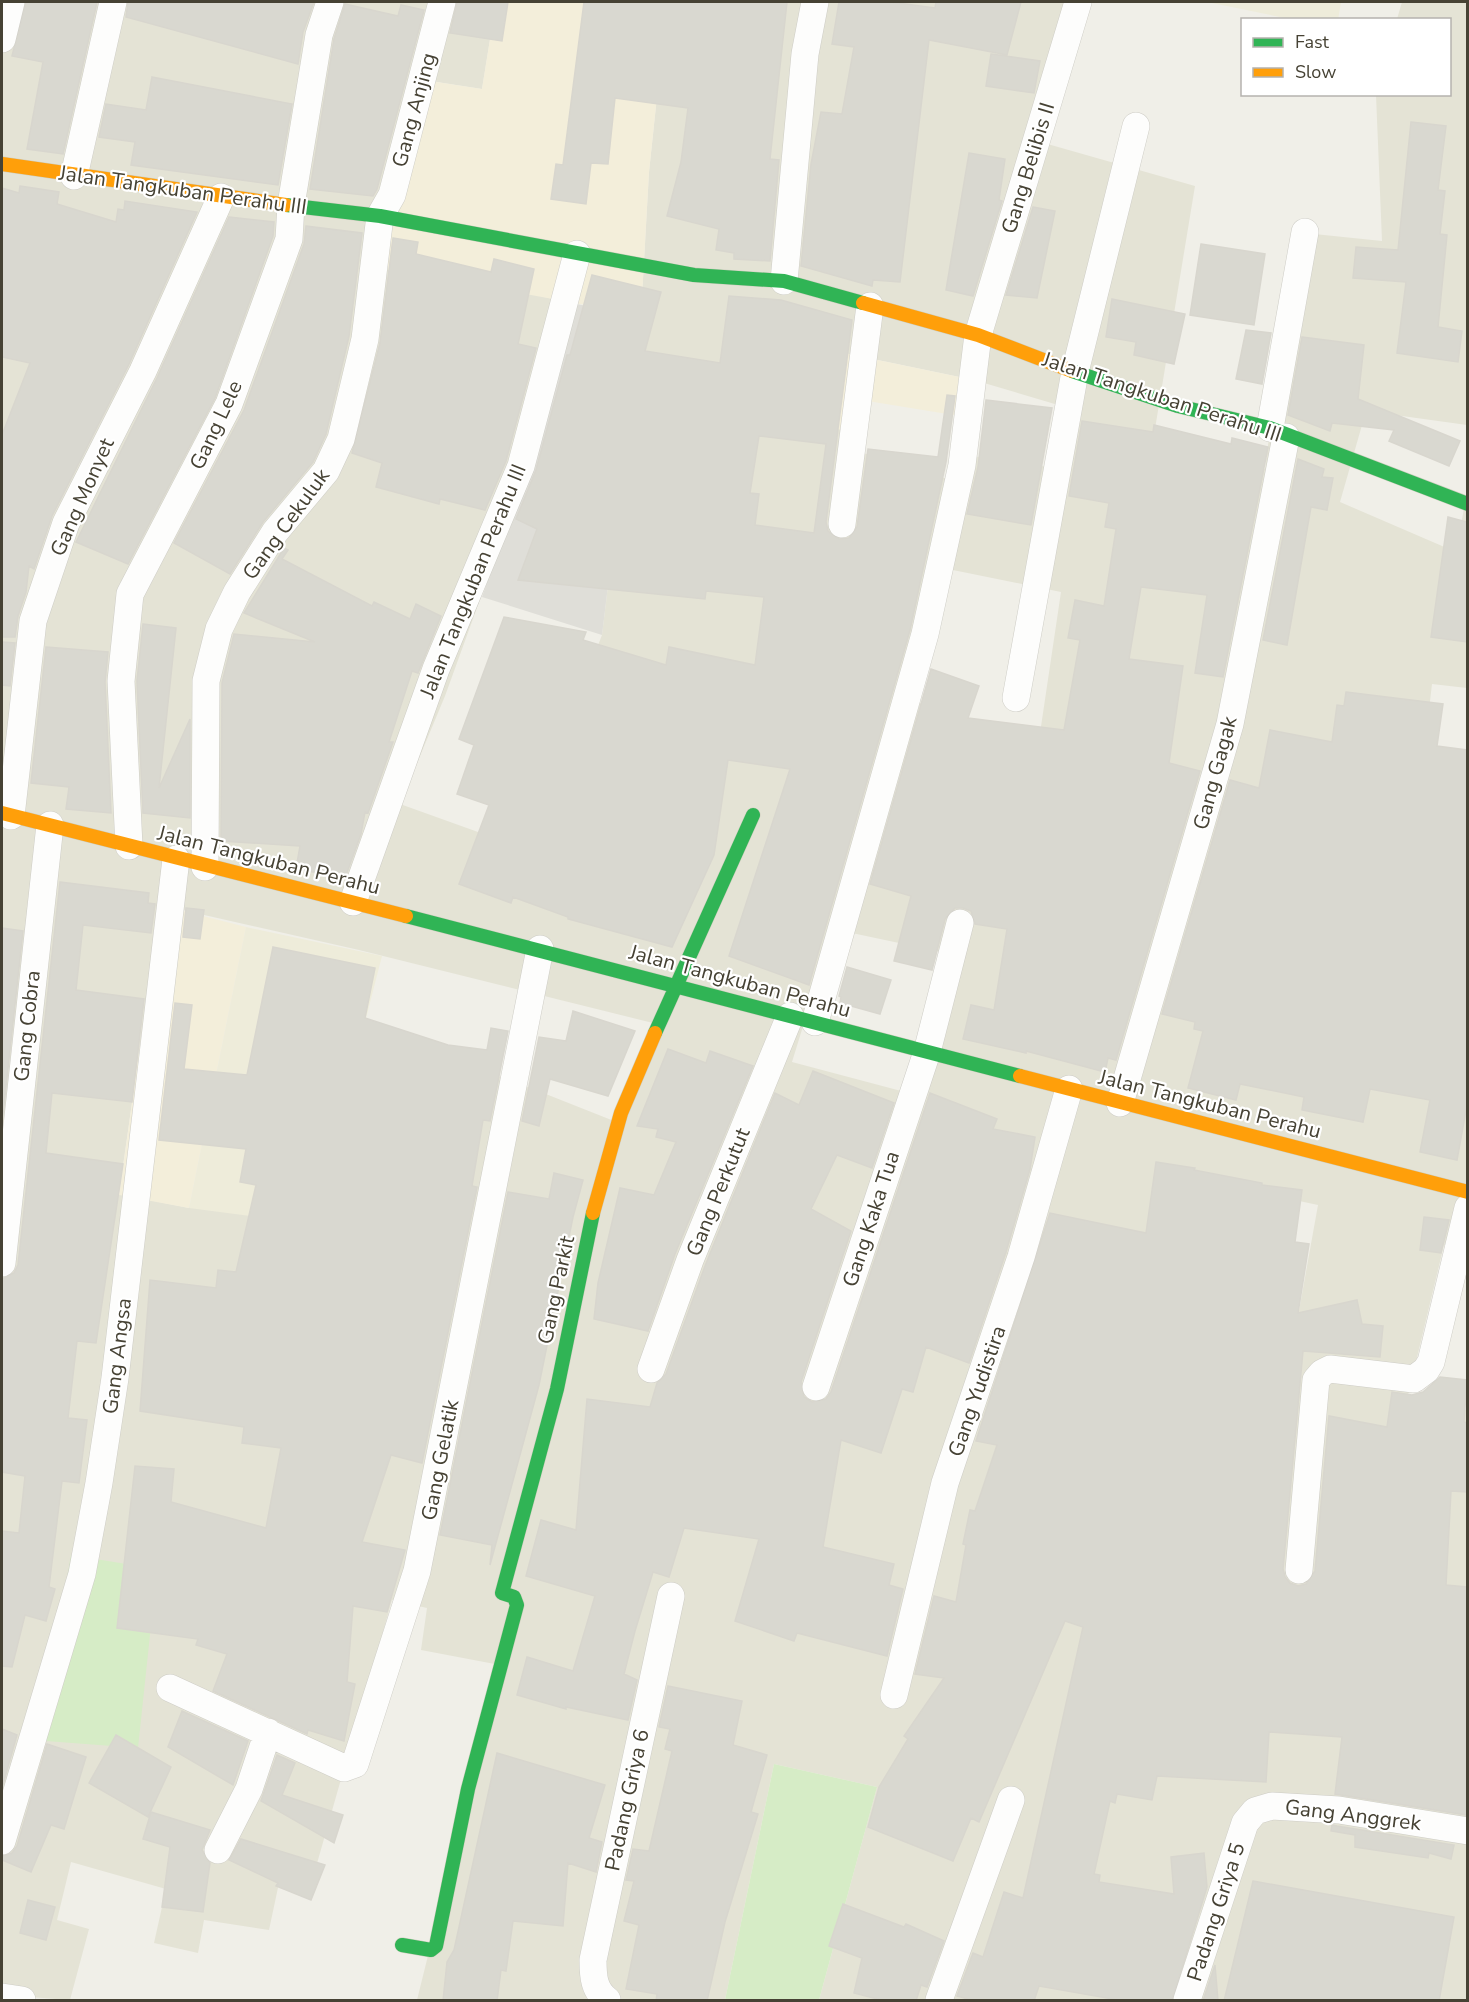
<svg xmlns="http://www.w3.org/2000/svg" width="1469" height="2002" font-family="'Nunito Sans',sans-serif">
	<rect width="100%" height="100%" fill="#f0efe8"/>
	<path fill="#e4e3d5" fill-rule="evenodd" d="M2,2H496L482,89L418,79L376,269L447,274L570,303L524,478L445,696L400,804L520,847L602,635L641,315L649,172L667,2H1069L1030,139L1195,186L1153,441L1211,452L1265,469L1295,232L1382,241L1376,95L1450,94V20L1397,19L1402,2H1467V425L1366,411L1340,502L1456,552L1467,492V688L1432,684L1418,805L1467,812V1251L1444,1245L1407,1399L1467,1410V2000H819L877,1787L774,1764L725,2000H417L500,1665L421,1650L427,1608L392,1600L316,1867L283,1864L269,1930L204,1920L198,1953L154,1943L166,1889L71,1862L57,1920L89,1929L70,2000L29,1997L2,2000ZM806,345L974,380L1075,410L1068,470L959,454L954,481L844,447L845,430ZM943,568L1061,592L1036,760L1047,835L913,695ZM160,905L359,950L657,1024L619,1123L513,1081L363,1032L189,1208L119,1194ZM833,929L951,954L920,1096L792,1062ZM1206,1181L1318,1205L1297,1322Z"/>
	<path fill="#f3eeda" d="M496,2H667L649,172L641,315L520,293L447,274L375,269L417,79L482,89Z
		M805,345L974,380L966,417L849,398L845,430L793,424Z
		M160,905L246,927L189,1208L119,1195Z"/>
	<path fill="#eeecda" d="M1207,2H1341L1338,20L1290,19Z
		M246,927L382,956L313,1224L189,1208Z"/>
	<path fill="#d6ecc6" d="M71,1555L157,1569L138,1748L33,1740L52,1661Z
		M774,1764L877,1787L819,2000H725Z"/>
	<path fill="#dfded8" d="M570,303L641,315L602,635L482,597L524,478Z"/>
	<path fill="#d9d8d0" stroke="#d8d6ce" stroke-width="1.5" fill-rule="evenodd" d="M26,2H97L63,154L27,149L43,62L12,56Z
		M128,2H314L303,32L298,64L126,17Z
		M457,2H508L502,41L450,33Z
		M584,2H787L770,159L779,160L770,261L734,259V253L716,250L719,229L667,216L681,162L688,108L615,98L608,164L591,163L586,204L551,199L556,164L563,165Z
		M839,2H891L935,8L936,2H1021L1007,55L929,40L900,282L873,280L872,286L801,266L811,164L821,112L842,114L854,47L832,44Z
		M345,4L398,16L401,5L424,10L377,189L373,196L310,189L334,39Z
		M991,54L1040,61L1034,93L986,86Z
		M152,77L292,104L278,185L131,165L135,142L99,137L106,104L146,110Z
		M1411,122L1446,126L1438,190L1445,191L1440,234L1447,235L1438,327L1462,331L1458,362L1397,353L1406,282L1353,278L1356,247L1398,250Z
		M969,153L1005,159L999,200L1002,201L973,296L946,290Z
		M20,186L59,192L57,204L116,222L118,209L124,210L125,201L197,212L129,364L52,516L34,569L29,566L26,592L18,616L15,637H2V435L30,363L2,357V188L19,193Z
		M1033,207L1055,211L1037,298L1006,295Z
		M229,217L274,222L273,236L215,398L128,564L76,542L157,378Z
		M306,226L362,233L349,336L326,434L313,462L263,522L230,574L174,543L244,410L304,244Z
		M393,238L418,242L416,254L491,272L494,259L534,269L518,344L536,348L506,461L485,510L440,499L439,504L376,487L382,463L352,453L380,343Z
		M1201,244L1265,254L1254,325L1190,315Z
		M592,275L661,292L645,351L720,363L729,296L781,300L852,320L826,522L828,531L839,539L849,538L857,527L868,449L938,457L947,395L955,396L946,462L910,630L809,985L729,956L790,769L728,760L714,855L672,947L568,919V917L513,897L511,903L459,884L489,805L457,794L474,745L459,739L504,617L586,632L583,640L666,665L669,647L755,665L764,597L706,591L705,599L518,580L537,529L516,519L536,470L567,355H570ZM759,436L826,444L814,533L755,525L759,494L750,493Z
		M1112,299L1185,314L1174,364L1134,355L1136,342L1106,337Z
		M1246,330L1271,333L1262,384L1236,379Z
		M1302,337L1364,345L1358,399L1460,441L1449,466L1389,441L1394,430L1332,423L1330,431L1288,415Z
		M986,400L1052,408L1031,525L967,514L978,467Z
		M1082,421L1153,432L1154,425L1231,444L1232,438L1268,447L1223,677L1195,673L1207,595L1141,587L1129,659L1183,666L1169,763L1200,771L1116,1060L1108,1058L1105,1072L1026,1051V1053L963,1039L971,1005L994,1010L1007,929L975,924L971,911L963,908H955L945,919L932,970L894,961L911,896L870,884L931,669L979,686L968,718L1064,730L1080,640L1068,638L1075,600L1104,606L1116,529L1105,527L1109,503L1069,496Z
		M1298,459L1324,469L1322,477L1333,478L1327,510L1311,507L1287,645L1263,640Z
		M1448,517L1467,522V642L1431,637Z
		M284,548L288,550L282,559L372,606L374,602L410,619L416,604L441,616L418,673L412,671L389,742H393L368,813L365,812L361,834L345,878L296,869L300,846L221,841L222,683L234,634L315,642L244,613Z
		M143,624L176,628L159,788L190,719V818L143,813L137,681Z
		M2,642L15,643L10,686L2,685Z
		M46,647L108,652L105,682L111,813L66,809L69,787L31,783Z
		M1346,692L1443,704L1437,746L1467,750V1105L1457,1160L1420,1152L1430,1100L1370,1089L1363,1122L1302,1110L1304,1097L1240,1084L1236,1100L1188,1088L1203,1031L1194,1029L1195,1022L1162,1014L1230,780L1259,788L1270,730L1332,742L1337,705L1344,706Z
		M60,882L149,893L148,903L155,904L151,933L83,925L76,990L144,999L132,1102L52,1093L46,1153L123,1164L96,1343L77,1341L68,1418L87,1420L79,1483L62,1481L49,1587L55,1589L46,1621L25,1615L12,1667L2,1666V1531L19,1533L25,1476L2,1472V1279L14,1273L18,1265Z
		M186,908L204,910L200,939L183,937Z
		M2,928L23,931L2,1123Z
		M273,947L375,968L365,1018L448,1045L487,1050L491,1028L508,1031L490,1121L483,1120L472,1186L477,1187L422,1463L391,1455L362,1542L405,1550L387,1612L353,1606L347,1682L355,1684L344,1741L308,1730L307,1734L213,1691L227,1654L196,1645L198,1639L117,1628L135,1466L174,1469L171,1502L266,1528L281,1448L242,1443L244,1427L140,1411L150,1280L216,1288L218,1270L236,1272L256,1185L240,1182L246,1149L159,1140L175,1003L192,1005L184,1069L247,1075Z
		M847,967L891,980L880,1014L840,1003L841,997L839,996Z
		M573,1011L635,1031L608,1096L550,1079L539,1126L522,1121L539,1037L566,1041Z
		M668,1049L706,1063L710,1051L753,1066L675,1254L648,1331L594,1319L598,1283L620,1188L654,1195L676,1142L656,1137L658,1129L637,1126Z
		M813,1071L894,1103L872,1168L837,1155L811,1209L851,1231L801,1382L804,1397L812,1402L826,1399L831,1392L930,1093L997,1119L993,1129L1035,1137L1030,1169L1006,1252L969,1363L926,1347L913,1392L902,1389L881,1453L841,1440L823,1547L894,1564L889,1585L903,1589L887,1656L797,1633L794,1641L735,1621L759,1539L684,1528L669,1577L653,1572L635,1631L624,1674L637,1680L628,1720L566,1707V1709L517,1695L527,1657L573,1671L595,1596L526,1576L541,1520L576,1530L587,1399L650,1407L657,1383L666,1374L705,1266L775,1093L799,1105Z
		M1156,1162L1195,1168L1194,1170L1262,1183V1185L1302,1190L1295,1242L1309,1244L1298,1313L1357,1300L1362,1324L1383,1326L1380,1357L1303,1351L1283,1569L1285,1577L1290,1583L1298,1586L1306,1584L1315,1571L1329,1416L1387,1427L1392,1392L1412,1395L1423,1392L1440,1377L1467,1380L1464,1422L1467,1423V1492L1451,1491L1446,1585L1467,1587V1815L1335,1794L1342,1737L1269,1732L1266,1782L1157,1776L1152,1800L1117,1794L1115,1803L1110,1801L1094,1874L1100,1875L1099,1882L1174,1894L1171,1857L1204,1853L1207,1887L1172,2001H1124L1039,1986L1034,2001H975L957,1996L973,1953L983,1957L1004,1892L1023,1898L1083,1627L1065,1621L979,1822L971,1818L953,1861L868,1827L879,1787L908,1739L904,1736L944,1678L915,1674L934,1596L956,1602L966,1545L963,1544L970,1510L975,1511L997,1445L976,1441L1050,1213L1146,1233Z
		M554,1173L583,1180L573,1217L539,1385L490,1565L492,1545L440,1535L508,1192L549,1199Z
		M1424,1217L1449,1220L1441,1253L1420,1250Z
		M668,1686L742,1701L733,1745L767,1755L751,1812L758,1814L725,1922L707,2001H656L657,1994L626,1989L639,1925L624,1921L634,1881L626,1880L633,1849L649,1851L672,1751L665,1749L670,1729L659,1727Z
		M182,1711L248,1741L233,1785L168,1747Z
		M2,1729L17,1735L2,1788Z
		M116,1735L171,1767L148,1817L89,1783Z
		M47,1744L86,1757L64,1829L51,1825L31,1872L2,1860V1856L12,1853L17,1846Z
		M497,1753L605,1785L589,1838L602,1842L596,1872L568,1863L563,1926L513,1921L506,1971L501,1970L497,2001H443L447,1962L454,1950Z
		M277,1755L295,1763L282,1795L343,1815L334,1843L261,1801Z
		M151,1812L210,1830L202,1850L210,1863L203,1912L162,1907L170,1847L143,1839Z
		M1332,1825L1337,1826L1454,1845L1451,1859L1429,1853L1428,1858L1355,1847V1835L1331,1831Z
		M241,1839L325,1865L311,1900L276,1886L278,1883L229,1860Z
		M1253,1881L1454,1917L1439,2001H1224Z
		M28,1900L55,1907L46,1940L20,1933Z
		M843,1904L904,1927L906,1924L944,1941L927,1987L921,1985L916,2001H885L854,1993L862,1958L829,1946Z
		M1215,1965L1218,2001H1203Z"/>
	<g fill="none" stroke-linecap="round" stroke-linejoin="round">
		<g stroke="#cecdc6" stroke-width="28">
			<path id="street" d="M2,39L11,2
				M74,176L113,2
				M784,281L805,54L815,2
				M1270,428L1305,232
				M842,524L870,306
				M1016,698L1075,372L1136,126
				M11,816L33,621L66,523L143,371L221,197
				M129,846L121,681L130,594L229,404L289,239L291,205L319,35L330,2
				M205,867L206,681L219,629L237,592L275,532L326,471L341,439L365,339L380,216L392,195L442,2
				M353,902L436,669L521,466L577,254
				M815,1022L925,634L962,465L978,335L1078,2
				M1120,1103L1230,724L1286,437
				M2,1263L50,825
				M651,1369L690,1260L790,1016
				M816,1387L927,1052L960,923
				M1299,1570L1316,1380L1322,1373L1330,1369L1414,1379L1426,1370L1431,1362L1468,1208
				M170,1688L344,1768L355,1764L417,1571L540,949
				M894,1695L945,1483L1021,1257L1069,1089
				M2,1841L82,1574L99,1483L115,1378L176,859
				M218,1850L249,1789L268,1732
				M2,1997L22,2000
				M607,2000C594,1990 593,1977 593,1960L671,1596
				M939,2000L1011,1800
				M1187,2000L1245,1823L1255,1811L1272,1806L1339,1810L1468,1831"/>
		</g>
		<g stroke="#cfcebf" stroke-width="15">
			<path id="fast" d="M286,205L380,216L694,275L784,281L863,303
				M1072,371L1178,406L1270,428L1468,504
				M406,916L1020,1076
				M655,1033L753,815
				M402,1945L431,1950L436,1946L468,1789L517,1605L514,1597L502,1593L557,1389L593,1213"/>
		</g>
		<g stroke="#cfcebf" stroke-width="15">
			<path id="slow" d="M2,164L286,205
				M863,303L978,335L1072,371
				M2,813L406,916
				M1020,1076L1468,1192
				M593,1213L621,1113L655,1033"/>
		</g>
		<use href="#street" stroke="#fdfdfc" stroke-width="27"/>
		<use href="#fast" stroke="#30b455" stroke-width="14"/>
		<use href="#slow" stroke="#ff9f0a" stroke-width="14"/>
	</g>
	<g text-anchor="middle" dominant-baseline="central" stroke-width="4.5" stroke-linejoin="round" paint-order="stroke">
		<g font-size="21" fill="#464234" stroke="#fff">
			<text transform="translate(414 110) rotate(-75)">Gang Anjing</text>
			<text transform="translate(1028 168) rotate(-73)">Gang Belibis II</text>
			<text transform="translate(183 190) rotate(8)">Jalan Tangkuban Perahu III</text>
			<text transform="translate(1162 397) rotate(18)">Jalan Tangkuban Perahu III</text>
			<text transform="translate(216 425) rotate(-65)">Gang Lele</text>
			<text transform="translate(82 497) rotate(-66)">Gang Monyet</text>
			<text transform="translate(286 524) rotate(-54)">Gang Cekuluk</text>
			<text transform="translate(473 581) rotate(-68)">Jalan Tangkuban Perahu III</text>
			<text transform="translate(1215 773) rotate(-75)">Gang Gagak</text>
			<text transform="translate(269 860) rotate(14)">Jalan Tangkuban Perahu</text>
			<text transform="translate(740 981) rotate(15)">Jalan Tangkuban Perahu</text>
			<text transform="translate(27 1026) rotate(-84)">Gang Cobra</text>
			<text transform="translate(1210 1104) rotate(14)">Jalan Tangkuban Perahu</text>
			<text transform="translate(718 1192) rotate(-68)">Gang Perkutut</text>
			<text transform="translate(871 1219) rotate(-72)">Gang Kaka Tua</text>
			<text transform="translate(556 1290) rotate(-78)">Gang Parkit</text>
			<text transform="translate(117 1356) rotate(-83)">Gang Angsa</text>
			<text transform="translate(977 1391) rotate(-71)">Gang Yudistira</text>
			<text transform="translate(440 1460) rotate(-79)">Gang Gelatik</text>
			<text transform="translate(627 1800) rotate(-78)">Padang Griya 6</text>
			<text transform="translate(1353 1815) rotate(7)">Gang Anggrek</text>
			<text transform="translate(1216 1912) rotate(-72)">Padang Griya 5</text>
		</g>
	</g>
	<rect width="1469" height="2002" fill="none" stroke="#464234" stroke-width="6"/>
	<rect x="1241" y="18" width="210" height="78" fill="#ffffff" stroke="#b5b3ae" stroke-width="1.5"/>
	<rect x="1253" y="38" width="30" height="9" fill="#30b455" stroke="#b5b3ae" stroke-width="1.5"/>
	<text x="1295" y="48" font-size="18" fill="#464234">Fast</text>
	<rect x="1253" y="68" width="30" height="9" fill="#ff9f0a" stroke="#b5b3ae" stroke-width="1.5"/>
	<text x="1295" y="78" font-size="18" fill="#464234">Slow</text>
</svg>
